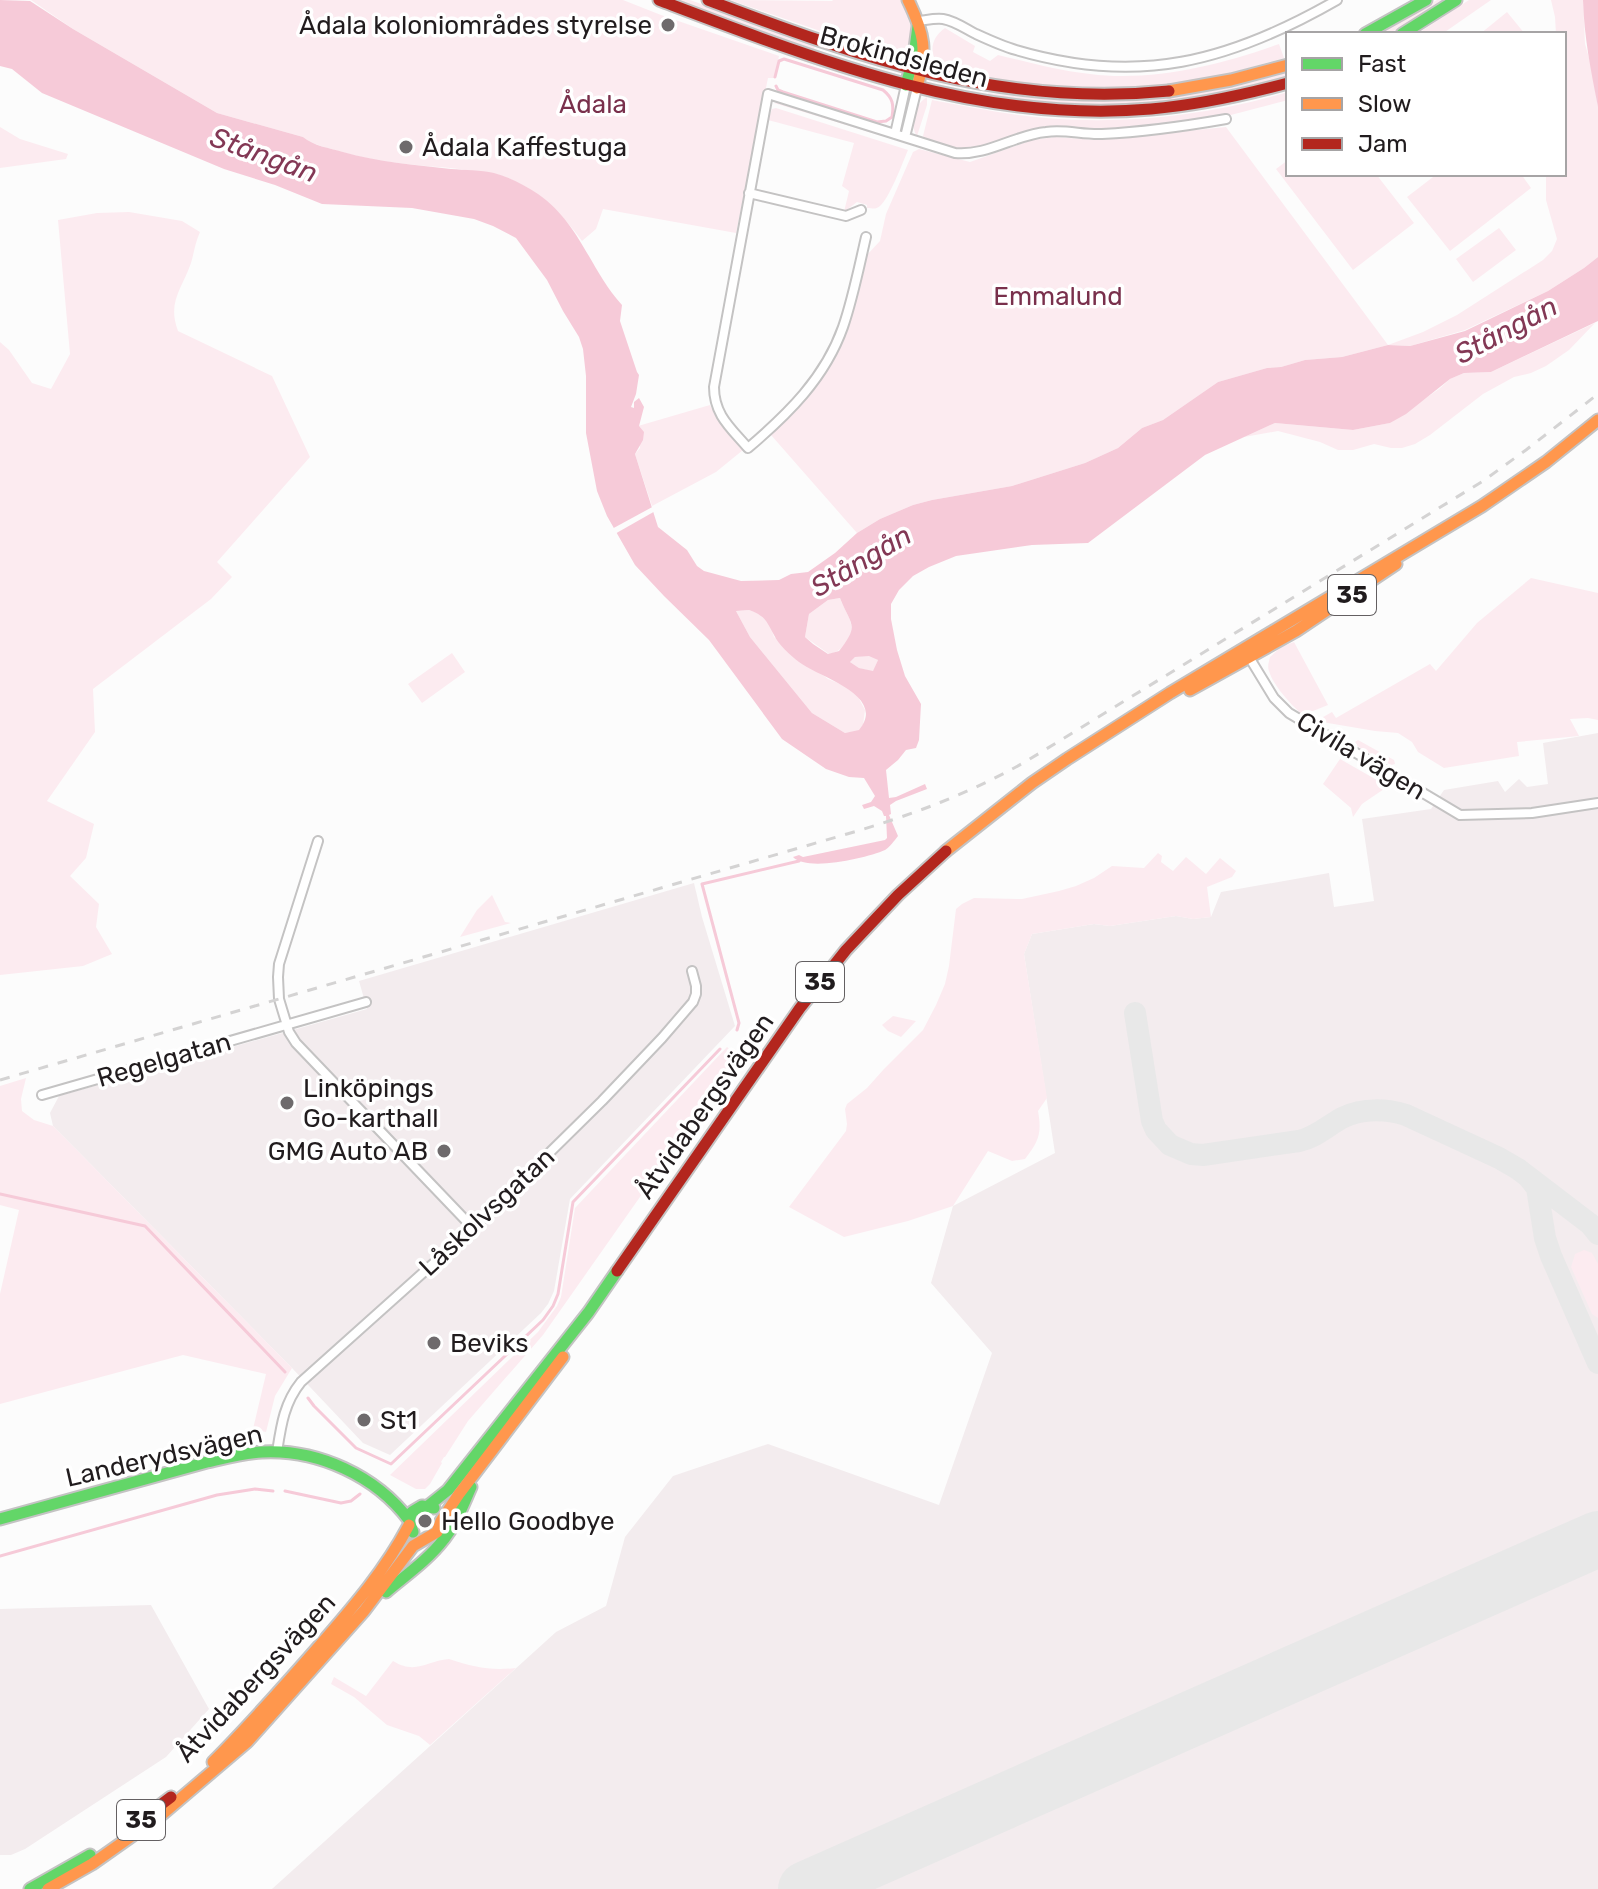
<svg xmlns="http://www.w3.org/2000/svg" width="1598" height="1889" font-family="Rubik,sans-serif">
	<rect width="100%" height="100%" fill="#fcfcfc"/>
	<path fill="#f3ecee" d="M1598,733V1889H272L556,1632L606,1606L625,1537L673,1476L768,1444L939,1505L992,1353L931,1283L953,1206L1055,1153L1024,954L1032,934L1094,924L1110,926L1176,916L1193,919L1211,917L1221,892L1329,873L1334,907L1374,901L1362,819L1431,809L1444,790L1498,781L1505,792L1519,779L1527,787L1548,784L1543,743Z
		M694,883L702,917L735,1026L570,1199L554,1291L548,1304L541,1313L390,1455L363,1443L292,1368L53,1126L50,1113L59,1096L367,1009L359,981Z
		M151,1605L209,1709L166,1757L25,1849L11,1855H0V1609Z"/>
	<path fill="#fcebf0" d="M31,0H623L661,15L779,56L774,78H768L736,233L603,209L596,229L582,241C559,210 534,185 496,174C484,171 471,171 459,169C423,165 385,164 349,154C334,149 316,147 303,137L217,113L73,29Z
		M677,0H690L815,45L814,50Z
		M730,0L832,1L833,0H901C910,19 923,53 890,55Z
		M1437,0H1445L1389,34H1380Z
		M1469,0H1491L1442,34H1417Z
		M1551,0H1583L1585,44L1591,65L1598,107V257L1584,268L1548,291L1465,330L1410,346L1388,345L1342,357L1305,360L1281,367L1267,368L1218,382L1163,420L1142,428L1118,448L1085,463L1012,486L932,500L913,505L880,519L857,533L771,435L798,409L814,389L833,359L848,324L865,257L880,241L886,214L913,152L919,149L970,162L1032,140L1055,137L1097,140L1226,127L1388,345L1423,332L1457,315L1543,260L1552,251L1557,239L1546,200V174H1564V34H1556L1555,17Z
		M1507,12L1525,34H1480Z
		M945,28L975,46L973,52L990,61L998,55C1028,62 1059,71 1090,74C1152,82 1221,65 1279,44L1284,58L1216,77L1151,86L1080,89L1017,83L944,71C929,57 928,40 945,28Z
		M1288,72V77C1184,108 1095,112 988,97V93C1093,107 1187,104 1288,72Z
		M1288,92V100L1227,116L1189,121L1103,131L1045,128L1029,131L978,149H956L924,138L923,136L932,100C970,107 1008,115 1046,118C1128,125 1209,115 1288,92Z
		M927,97V105L917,136C909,126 915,103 927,97Z
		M778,102L912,144V145L774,103Z
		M776,108L908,150C903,162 889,199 880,206C875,210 873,208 867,208V205L857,202L844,212L849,191L842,186L854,143L768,120L772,109Z
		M0,127L20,139L68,154L66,159L0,168Z
		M1288,160V174H1376L1414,223L1353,270L1276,169Z
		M1437,174H1521L1531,188L1450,251L1407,197Z
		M129,212L182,221L200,232C195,243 194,253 191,263C182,289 167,302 178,331L272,376L310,457L217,562L232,577L211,599L93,689L95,732L47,801L94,824L86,858L70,876L99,904L96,927L112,954L83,966L0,975V342L9,350L32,383L51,389L70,354L58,220L97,213Z
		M1499,228L1516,250L1473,282L1456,259Z
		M1595,323L1569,350L1546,366L1531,373L1514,377L1483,394L1430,435L1415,444L1402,448H1391L1374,444L1353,450H1338L1320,442L1278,431L1244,437L1275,423L1353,430L1390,423L1439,389L1450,379L1464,373L1491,372Z
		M710,405L714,413L743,450L716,472L652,506L635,454L640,448L638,426Z
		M1531,578L1598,593V720L1588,718L1570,719L1579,736L1517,742L1519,756L1444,768L1418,752L1412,742L1398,733L1375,731L1316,721L1332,712L1336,718L1430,664L1436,671L1477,623Z
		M840,598C846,615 859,626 846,643C840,650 837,652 829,654L805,637L809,614L828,600Z
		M749,610L760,614L770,625L774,637L828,679L843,685L857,695L865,710L863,725L859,731L845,733L812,713L750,637L736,611Z
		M1294,642L1328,705L1303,715C1292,706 1273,685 1269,671C1267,666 1269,662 1270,657L1281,647Z
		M452,653L465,672L422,703L408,684Z
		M869,655L878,660L873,672L859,668L850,662L855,657Z
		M1358,740L1394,760L1395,764L1391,765L1357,746L1355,742Z
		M1340,759L1382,783L1385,786L1384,789L1362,804L1353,817L1351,808L1323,784Z
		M1158,853L1162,856L1161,862L1173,871L1186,857L1206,874L1220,858L1236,871L1232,877L1207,887L1211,917L1193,919L1176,916L1110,926L1094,924L1032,934L1024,954L1047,1098L1038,1111C1042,1133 1039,1141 1025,1159L1012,1161L988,1151L953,1206L908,1221L844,1237L789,1207L846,1131L847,1124L845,1109L847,1104L867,1088L884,1069L923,1030L936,1005L945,984L949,966L956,909L962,904L974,898L1022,899L1059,891L1076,886L1094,878L1112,866L1144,868Z
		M492,895L505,922L511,923L460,937L477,910Z
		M893,1016L916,1021L901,1037L888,1031L882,1025Z
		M727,1047L739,1056L543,1335L468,1421L445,1457H444L441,1462L442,1463L430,1484L425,1489H416L390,1475L538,1332L557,1306L561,1297L575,1208Z
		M26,1078L21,1099L22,1111L34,1120L53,1126L292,1368L275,1396L266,1432L253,1429L266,1374L183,1355L0,1404V1294L19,1210L0,1205V1086Z
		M1584,1250L1592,1253L1598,1264V1318L1592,1314L1571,1267L1575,1254Z
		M449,1659C474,1667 490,1671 516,1668L430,1745L419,1736L387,1725L354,1697L331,1684L334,1677L366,1696L393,1661C416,1675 426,1661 449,1659Z"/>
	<path fill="#f6cad8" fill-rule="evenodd" d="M0,0L30,1L73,29L217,113L303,137C314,146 329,148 343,152C378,162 415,165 451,169C465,170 481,170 494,173C509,177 525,185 538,194C580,223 590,270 622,305L620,321L637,372L639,375L636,394L631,407L634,408V402L639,398L644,407L639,426L644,432L643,440L635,454L658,527L687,550L697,566L704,571L741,581L779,580L791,574L808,572L835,553L857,533L880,519L913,505L932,500L1012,486L1085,463L1118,448L1142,428L1163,420L1218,382L1267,368L1281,367L1305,360L1342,357L1388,345L1410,346L1465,331L1548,291L1584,268L1598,257V321L1491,372L1464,373L1450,379L1406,414L1390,423L1353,430L1275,423L1205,455L1088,543L1032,545L956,556L929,567L913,576L899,590L891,604V619L897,650L905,676L921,704L919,740L916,748L906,750L898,760L886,770L889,798L896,797L925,784L927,789L896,801L890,805L891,814L889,815L898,836C894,841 890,847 885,850C867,858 807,872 793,857L799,855L803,857L885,840L887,838L886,816H884L882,811L874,806L864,809L862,805L871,802L875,796L864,778L849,777L826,769L782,739L709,640L664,596L635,565L607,516L597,491L586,433V376L583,349L579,337L563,311L547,280L516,238L493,226L474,219L412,208L322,204L275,185L224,169L42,93L12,69L0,66ZM840,598C851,626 860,624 839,651L828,654L813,644L805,637L809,614L828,600ZM749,610C765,616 766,620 774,635C778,644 791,656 799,662C818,677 888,695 859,730L845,733L812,713L750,637L736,611ZM869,656L878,660L873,671L859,668L850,662L855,657Z
		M1583,0H1598V107C1591,71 1584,37 1583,0Z"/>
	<path fill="#fcfcfc" d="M656,505L657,510L613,535L610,530Z"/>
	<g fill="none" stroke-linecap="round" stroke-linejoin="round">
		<path stroke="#f6cad8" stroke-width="3" d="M775,77L779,61L784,59L883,90C893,98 894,105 892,117L886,121L877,122L783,92L778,90L776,86
			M737,1030L739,1023L702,884L799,861
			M0,1194L145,1226L285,1372
			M308,1398L314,1406L356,1448L391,1464L543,1320L553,1306L558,1294L573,1202L720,1049
			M285,1491L341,1503L351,1501L360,1494
			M0,1556L217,1495L255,1489L273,1491"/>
		<path stroke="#e8e8e8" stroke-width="22" d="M1135,1013L1152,1121L1156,1130L1170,1145L1191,1154L1203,1155L1299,1141C1317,1137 1328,1125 1344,1117C1363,1108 1387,1109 1406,1115L1499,1158L1518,1169L1590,1224L1598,1234
			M1529,1178L1537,1188L1545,1238L1551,1256L1598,1363"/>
		<path stroke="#e8e8e8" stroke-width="56" d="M806,1889L1598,1539"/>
		<g stroke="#c4c3c3" stroke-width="12">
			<path id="street" d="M919,21C927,20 935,18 943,19C955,21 966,29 976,34C989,40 1002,46 1016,50C1138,86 1229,62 1337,0
				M895,134L906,85
				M905,137L917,88
				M749,193L846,216L861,210
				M866,237C859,267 853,298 843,327C825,378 788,414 748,448C731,428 714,415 714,387L768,94L955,153C988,156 1014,135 1046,132C1065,129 1083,135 1102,134C1143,132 1186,126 1226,119
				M1249,657L1274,698L1289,713L1460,815L1532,813L1598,803
				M318,841L279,964L278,977L279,999L289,1032L296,1043L473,1228
				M42,1095L366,1002
				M277,1452C281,1426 284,1403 301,1382L473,1228L602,1101L662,1038L693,1002L696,994V986L692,971"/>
		</g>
		<g stroke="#c4c3c3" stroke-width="15">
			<path id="fast" d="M1365,34L1426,0
				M1402,34L1456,0
				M906,85L914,56L918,26
				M428,1506L448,1490L588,1313L617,1271
				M0,1519L207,1462C225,1458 243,1453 262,1452C318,1449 376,1476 409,1520
				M413,1532L409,1520L412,1512L422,1506L434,1508
				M386,1592C406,1575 428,1560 444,1539C456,1524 463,1505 471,1487
				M30,1889L90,1855"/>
		</g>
		<g stroke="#c4c3c3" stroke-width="15">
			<path id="slow" d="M908,0C925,35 927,50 917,88
				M1169,91L1231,80L1288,65
				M1190,690L1296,631L1396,564
				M946,851L1032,783L1067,759L1170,693L1482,506L1546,462L1598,420
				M213,1762C251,1724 286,1684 321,1644C354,1606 386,1569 409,1525
				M48,1889L92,1864L160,1816L247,1742L364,1611L413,1546L437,1532L441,1521L459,1494L563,1357"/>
		</g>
		<g stroke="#c4c3c3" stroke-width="15">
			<path id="jam" d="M659,0C817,60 979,124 1151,109C1198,105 1243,95 1288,83
				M708,0C862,58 1002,108 1169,91
				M617,1271L800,1008L846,950L898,895L946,851
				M138,1822L171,1797"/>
		</g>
		<use href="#street" stroke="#fff" stroke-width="8"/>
		<use href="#fast" stroke="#63d668" stroke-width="11"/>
		<use href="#slow" stroke="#ff974d" stroke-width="11"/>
		<use href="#jam" stroke="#b3261e" stroke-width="11"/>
		<path stroke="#d4d3d3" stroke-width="3" stroke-dasharray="10 10" stroke-linecap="butt" d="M0,1080L847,834C912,815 966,795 1025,762L1483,481L1526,450L1598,394"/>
	</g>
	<g fill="#6e6a6c" stroke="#fff" stroke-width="3">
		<circle cx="668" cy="25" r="8"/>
		<circle cx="406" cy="147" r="8"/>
		<circle cx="287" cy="1103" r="8"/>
		<circle cx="444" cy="1151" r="8"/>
		<circle cx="434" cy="1343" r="8"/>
		<circle cx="364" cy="1420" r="8"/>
		<circle cx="425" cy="1521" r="8"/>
	</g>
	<g text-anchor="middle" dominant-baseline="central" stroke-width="7" stroke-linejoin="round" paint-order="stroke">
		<g fill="#fff" stroke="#646062" stroke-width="2">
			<rect x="1328" y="575" width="48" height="40" rx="6"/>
			<rect x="796" y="962" width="48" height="40" rx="6"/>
			<rect x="117" y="1800" width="48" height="40" rx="6"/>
		</g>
		<g font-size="24" font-weight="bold" fill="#211c1e">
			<text x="1352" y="595">35</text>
			<text x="820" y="982">35</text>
			<text x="141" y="1820">35</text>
		</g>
		<g font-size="26" fill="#211c1e" stroke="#fff" text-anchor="start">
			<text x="652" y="25" text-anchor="end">Ådala koloniområdes styrelse</text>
			<text x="422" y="147">Ådala Kaffestuga</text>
			<text x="303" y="1088">Linköpings<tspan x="303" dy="30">Go-karthall</tspan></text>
			<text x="428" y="1151" text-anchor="end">GMG Auto AB</text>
			<text x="450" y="1343">Beviks</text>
			<text x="380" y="1420">St1</text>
			<text x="441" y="1521">Hello Goodbye</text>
		</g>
		<g font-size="26" fill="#211c1e" stroke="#fff">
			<text transform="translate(904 57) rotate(15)">Brokindsleden</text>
			<text transform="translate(1361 756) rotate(31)">Civila vägen</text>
			<text transform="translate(164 1060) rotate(-16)">Regelgatan</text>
			<text transform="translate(705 1106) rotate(-55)">Åtvidabergsvägen</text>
			<text transform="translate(487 1212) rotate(-43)">Låskolvsgatan</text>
			<text transform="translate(164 1456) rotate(-13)">Landerydsvägen</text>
			<text transform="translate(256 1678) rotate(-47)">Åtvidabergsvägen</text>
		</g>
		<g font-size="26" fill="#79304c" stroke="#fff">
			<text x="593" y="104">Ådala</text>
			<text x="1058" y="296">Emmalund</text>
		</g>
		<g font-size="28" font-style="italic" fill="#833855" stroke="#fff">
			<text transform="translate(264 155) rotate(20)">Stångån</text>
			<text transform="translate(1506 330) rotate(-28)">Stångån</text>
			<text transform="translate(861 561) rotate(-31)">Stångån</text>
		</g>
	</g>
	<rect x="1286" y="32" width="280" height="144" fill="#ffffff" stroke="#a6a4a5" stroke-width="2"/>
	<rect x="1302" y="58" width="40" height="12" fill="#63d668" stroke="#a6a4a5" stroke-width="2"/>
	<text x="1358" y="72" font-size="24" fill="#211c1e">Fast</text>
	<rect x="1302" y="98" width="40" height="12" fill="#ff974d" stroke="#a6a4a5" stroke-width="2"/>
	<text x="1358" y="112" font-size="24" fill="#211c1e">Slow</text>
	<rect x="1302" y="138" width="40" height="12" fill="#b3261e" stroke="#a6a4a5" stroke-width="2"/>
	<text x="1358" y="152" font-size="24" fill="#211c1e">Jam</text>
</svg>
